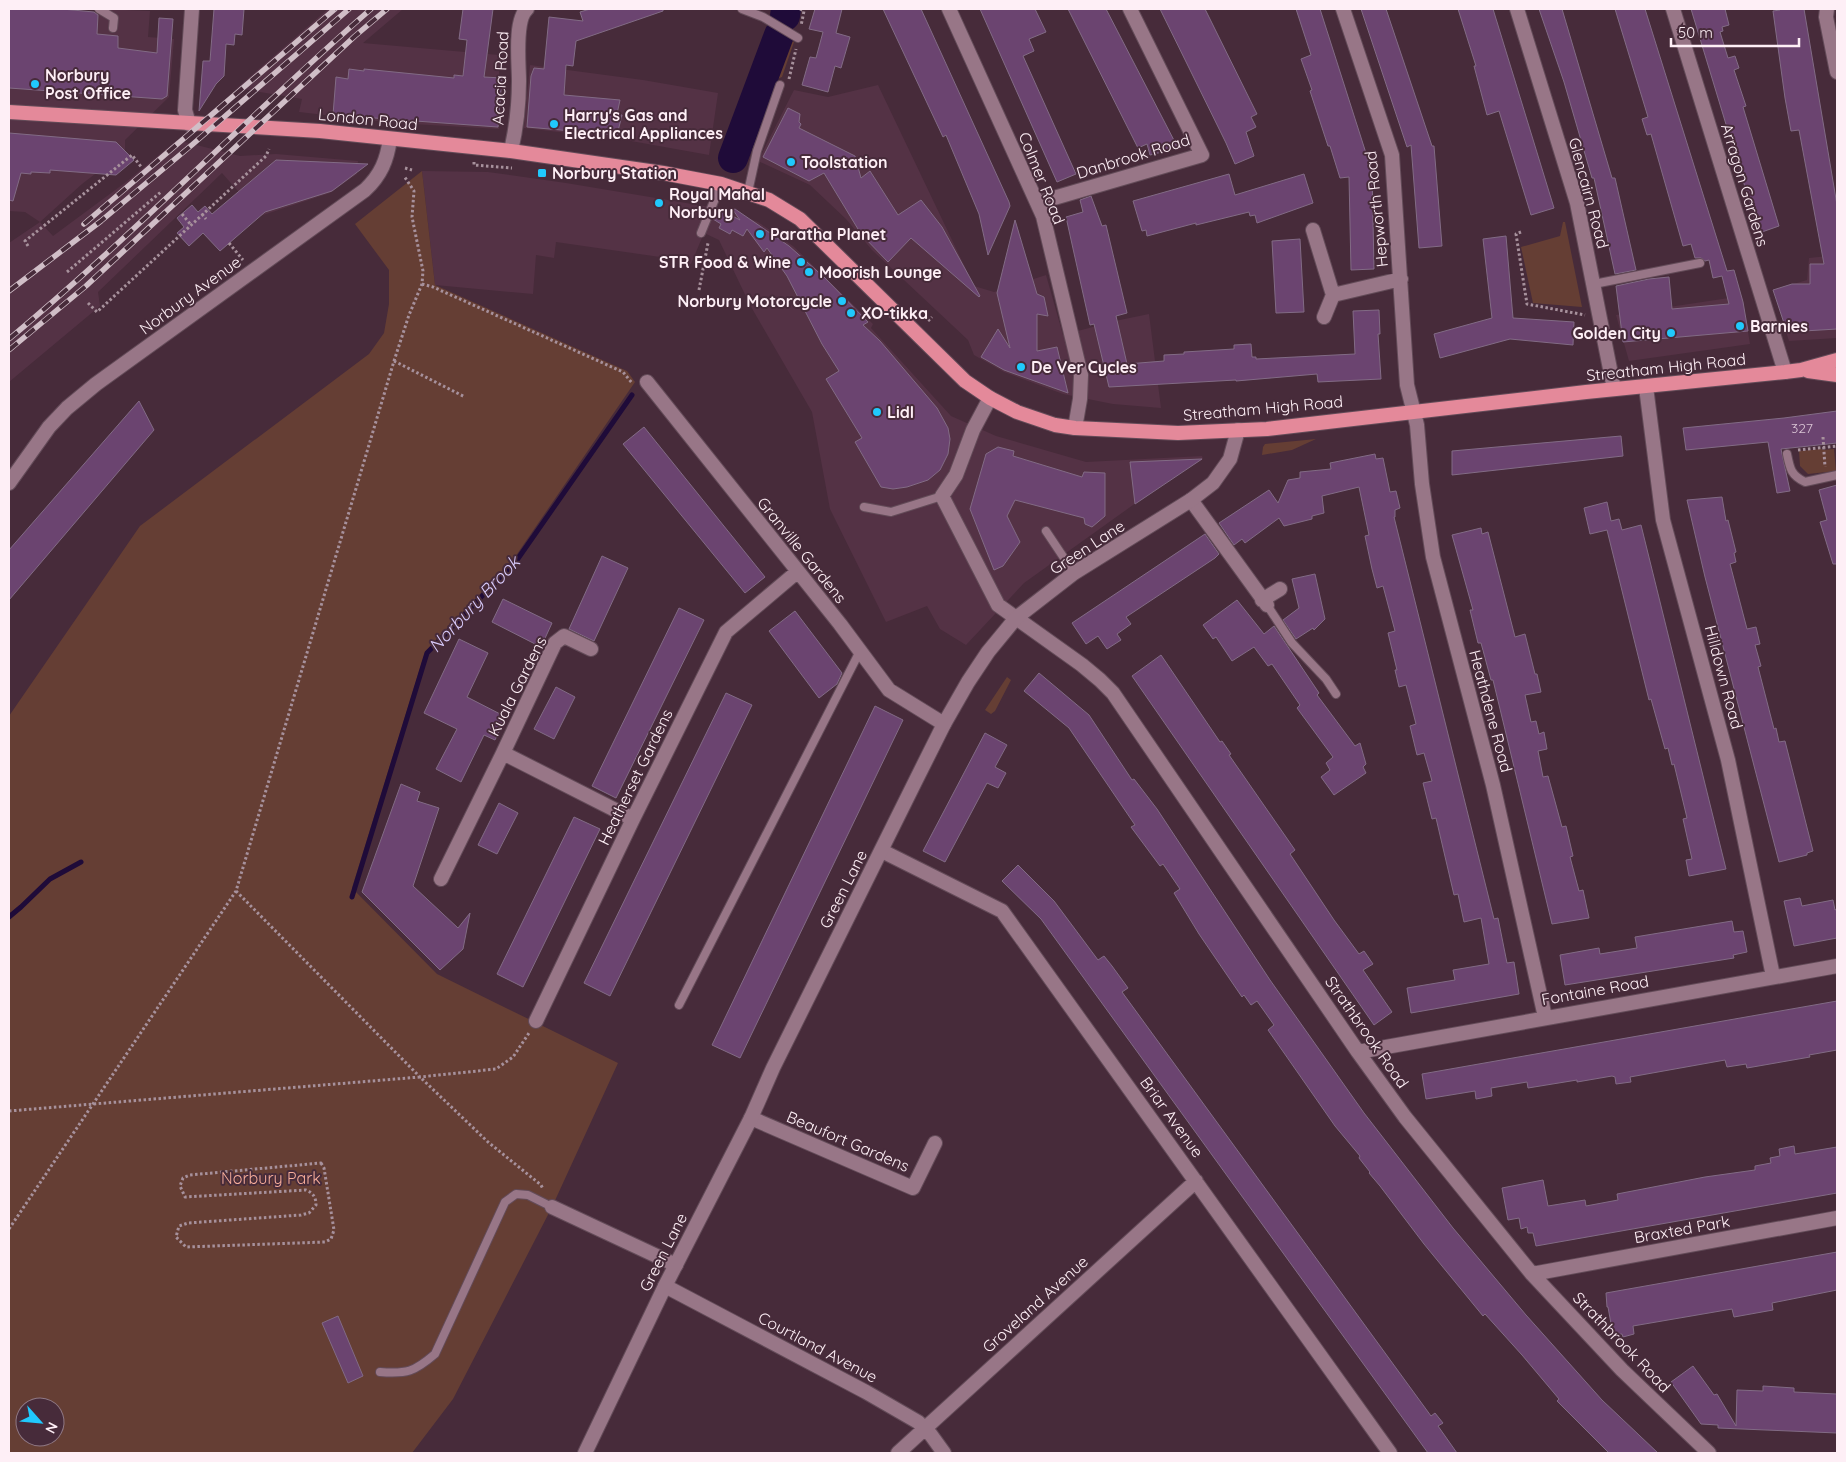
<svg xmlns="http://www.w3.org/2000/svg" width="1846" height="1462" font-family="Quicksand,sans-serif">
	<rect width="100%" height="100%" fill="#472b3a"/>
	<path fill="#543245" d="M9,9H53L101,13L102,9L150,11L148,37L174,39L169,97L125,140V151L82,184L40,222L53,236L126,182L177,140L240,156L276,154L358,161L357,174L330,193L260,216L222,173L98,292L100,306L9,382V243L40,222L25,212L9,211Z
		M328,9H403L363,43L499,55V129L395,123L299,112L302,99L237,88Z
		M530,65L643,80L718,93L709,155L620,139L524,128Z
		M878,85L974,286L994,292L1046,275L1063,335L1115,321L1149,314L1161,408L1113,404L1063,394L1004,372L974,355L968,340L872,250L846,219L810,185L758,161L794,90L828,97Z
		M422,171L488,172L566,183L728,210L758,222L793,246L873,324L871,328L951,416L996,436L1086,462L1202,456L1203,459L1161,485L1024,583L966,645L940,629L927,606L886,622L830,509L812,412L750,305L719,240L704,233L691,264L674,259L556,242L554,258L536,255L533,294L435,285Z
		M1837,255V338L1789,341L1773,290L1807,280L1809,258Z
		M1742,296L1750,344L1629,361L1616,315Z"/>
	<path fill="#653e34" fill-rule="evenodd" d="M781,37L794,42L782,77L764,84Z
		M422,171L435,285L627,371L635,382L515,557L425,652L352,888L437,974L618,1063L552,1207L453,1399L412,1453H9V716L140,526L369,354L384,333L389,304V270L355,224ZM25,1407H55V1437H25Z
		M1563,222H1565L1582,307L1533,303L1521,247L1560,236Z
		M1316,439L1292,450L1262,455L1263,447L1265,444Z
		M1822,449V450L1834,449L1836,471L1808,474L1800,466L1799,451Z
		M1007,677L1011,680L995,711L991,714L985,710Z"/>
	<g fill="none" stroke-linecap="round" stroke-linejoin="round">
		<path stroke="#1f0b39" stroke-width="5" d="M352,897L427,653L517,560L632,395
			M9,917L21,907L50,879L81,862"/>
		<path stroke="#1f0b39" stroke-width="30" d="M785,16L786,9
			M733,158L779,35"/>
	</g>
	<path fill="#6b4470" stroke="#826b85" d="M9,9H62L94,12L98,15L97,34L118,36V48L157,53L159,18L173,19L167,96L162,99L9,88Z
		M214,9H244L242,35L235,34L234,45L226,44L224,76L216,84L199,111L203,61H210Z
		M463,9H493L484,77L502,78L498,127L333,115L336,77L348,79L349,69L364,71V69L454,78V75L463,76L467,40L459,39Z
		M590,9H663V11L576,41L573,66L566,65L564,95L620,100L617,114L622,115L617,135L527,127L531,76L534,68L544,69L549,17L583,21L580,12Z
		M815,9H842L836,33L850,37L841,68L835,66L828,92L802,85L810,57L816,58L823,32L809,29Z
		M883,9H921L1009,202L1010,206L988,255L979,214L946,135L943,137Z
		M980,9H1035L1046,32L1029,39L1034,51L1023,56L1076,174L1057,182Z
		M1068,9H1106L1178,148L1150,155L1147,144L1138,148Z
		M1160,9H1205L1257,114L1251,117L1256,127L1246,132L1254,156L1235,164L1226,143Z
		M1296,9H1320L1372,172L1374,269L1351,270L1349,177L1340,178L1330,146H1328L1310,91L1312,90L1301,59L1311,55Z
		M1361,9H1386L1432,146H1434L1442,246L1419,248L1411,145L1407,147Z
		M1458,9H1493L1554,208L1531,215L1499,111L1487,115L1474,66H1476Z
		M1539,9H1562L1612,178H1615L1636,270L1615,274L1594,178H1592L1564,82Z
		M1615,9H1645L1727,271L1734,270L1743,302L1748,331L1623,342L1616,286L1649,279L1669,277L1672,309L1729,304L1722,276L1713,278L1709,260L1705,261L1701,258H1695L1691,244L1683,246L1651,134L1647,135L1642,119L1648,117Z
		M1691,9H1725L1729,25L1722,27L1723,31L1720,32L1728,58L1735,56L1739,68L1734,70L1746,106L1743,107L1779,226L1759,233Z
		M1780,9H1804L1837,205V329L1787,332L1773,290L1792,284H1810V264H1824L1799,130L1791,131L1785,98L1773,11L1780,10Z
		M788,108L800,114L799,122L801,124L799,128L855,156L861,178L870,171L898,215L921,200L942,227L980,296L979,297L911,238L888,262L861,234L824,173L809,181L763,157Z
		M9,133L116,142L134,160L116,175L50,170V173L31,172V174L21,173L13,201L9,200Z
		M276,160L368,164L332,191L265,212L220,251L203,233L189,246L177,233L184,227L177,218L192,205L198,212L205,206L212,214Z
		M1229,174L1235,195L1304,174L1313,203L1257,223L1255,215L1250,216L1249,212L1196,225V223L1147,236L1146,230L1142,231L1133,201Z
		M1091,196L1102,226L1106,225L1127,313L1116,316L1127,364L1164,361V355L1184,354V352L1234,349V345L1251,344L1252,357H1256V359L1355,354L1353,311L1379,310L1380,334H1378L1381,379L1318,382L1317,374L1236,381V380L1109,387L1094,324L1090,325L1066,217L1083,212L1080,200Z
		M717,208L740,220L733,210L735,209L789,246L825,278L868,322L863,325L880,341L937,408L948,428L950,439L948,454L940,470L928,480L907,487L893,489L881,487L855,442L862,438L826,379L839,371L822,344L787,276L767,248L764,252L747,229L743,236L732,230L730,234L719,228L721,224L713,219Z
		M1015,220L1037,294L1044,297L1048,316L1037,314V351L1057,347L1068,393L1004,370L981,357L998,329L1010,348L997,293Z
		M1506,236L1513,318L1574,322L1573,345L1510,339L1440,358L1434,334L1492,318L1483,239Z
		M1300,239L1304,312L1276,313L1272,241Z
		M139,401L154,430L9,600V550Z
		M1837,411V443L1781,449L1790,491L1777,493L1768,442L1686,450L1683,428L1784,418Z
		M644,427L765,577L745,593L623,444Z
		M1621,436L1623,456L1452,475V451Z
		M998,447L1014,451L1013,456L1082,477L1084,472L1105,473V516L1092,527L1085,524L1084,518L1015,500L1007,516L1020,542L1003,566L994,570L970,509L986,454Z
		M1375,454L1376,459L1383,458L1390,492L1396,491L1400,508L1395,510V517H1394L1494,919L1498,918L1507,963L1514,962L1519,994L1411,1013L1407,988L1455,980L1453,970L1489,964L1481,918L1464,922L1458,894L1454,895L1436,818L1432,819L1423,783L1432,781L1424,753L1417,755L1410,726L1416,724L1406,685L1399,687L1395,670H1397L1388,633L1395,631L1383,586L1377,588L1372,569L1365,536L1369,535L1359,487L1322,496L1324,513L1312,516V519L1284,526L1279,518L1245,543L1242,539L1234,545L1219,523L1269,490L1278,503L1288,480L1300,478V472L1331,469L1330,463Z
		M1202,459L1135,504L1130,462Z
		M1837,485V564H1833L1820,522L1827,520L1819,490Z
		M1722,497L1726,521L1728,520L1736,552L1734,553L1736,562L1730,564L1747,629L1756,627L1760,644L1755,645L1761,666L1758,667L1774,729L1776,728L1779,742L1785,741L1813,851L1807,853V855L1779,862L1705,577L1687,500Z
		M1607,502L1611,521L1619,519L1622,530L1641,525L1726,869L1689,876L1686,860L1692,859L1683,819L1687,818L1674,764L1672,765L1668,748L1665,749L1651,699L1649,700L1607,530L1590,534L1584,508Z
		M1481,528L1482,534L1488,532L1515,637L1525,634L1535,674H1537L1541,692L1525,695L1531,722L1536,721L1539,734L1544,732L1547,749L1538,751L1543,777L1548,776L1562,827L1566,826L1573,856L1570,857L1579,891L1583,890L1589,918L1552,924L1493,680H1491L1481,643H1478L1470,610H1473L1452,535Z
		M1205,534L1219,554L1215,558L1126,617L1131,624L1117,634L1121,640L1107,649L1098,636L1086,644L1072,623Z
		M602,556L628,568L594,641L569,629Z
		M1315,574L1325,619L1314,630L1313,628L1296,639L1283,620L1299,608L1292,579Z
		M503,599L552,623L541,647L492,622Z
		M1237,600L1264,634L1274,626L1319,693L1317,695L1355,746L1360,743L1366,764L1363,767L1366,773L1334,795L1321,777L1330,770L1326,763L1333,757L1297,708L1300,705L1272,664L1268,666L1254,647L1232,661L1216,637L1213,639L1203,625Z
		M679,608L704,620L616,798L592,786Z
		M795,611L842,673L837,684L819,698L769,631Z
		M459,639L488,653L467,697L506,717L495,740L484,735L461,782L436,769L457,729L424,713Z
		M1161,655L1220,742L1222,741L1231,754L1229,755L1295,850L1290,854L1334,920L1359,954L1364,951L1373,964L1363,970L1392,1012L1374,1025L1132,676Z
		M1039,673L1089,715L1132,780L1134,779L1157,809L1270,980L1364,1113L1453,1228L1526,1315L1602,1400L1658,1453H1609L1557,1401L1559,1399L1554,1393L1522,1355L1485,1314L1483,1316L1424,1244L1380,1186L1369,1173L1370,1172L1359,1158L1360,1156L1335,1126L1268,1030L1274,1025L1257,1001L1251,1005L1244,995L1242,997L1199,934L1174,893L1180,889L1163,864L1160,866L1131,827L1135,825L1069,728L1024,691Z
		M556,687L575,697L554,739L534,729Z
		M726,693L752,705L610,996L584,983Z
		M875,706L903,720L740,1058L712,1045Z
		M985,733L1007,745L995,767L1006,773L998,788L987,783L945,862L923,851Z
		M401,784L420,792L417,801L439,808L413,886L458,928L470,913L463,949L440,970L362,892Z
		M499,803L518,813L497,854L478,845Z
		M574,817L600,829L523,987L497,974Z
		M1018,865L1054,901L1098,960L1104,956L1112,966L1128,988L1122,992L1431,1416L1435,1413L1443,1423L1438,1426L1457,1453H1428L1041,919L1002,881Z
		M1800,898L1802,906L1833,900L1835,910L1837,909V938L1794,946L1784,901Z
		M1732,921L1734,932L1743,931L1747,952L1733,955L1734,958L1565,985L1560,955L1599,948L1600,954L1637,948L1635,937Z
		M1837,1001V1050L1809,1055L1810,1057L1747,1068L1746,1064L1727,1067L1725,1060L1630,1077L1631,1082L1616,1084L1615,1077L1612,1076L1577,1082V1080L1528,1088L1527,1082L1491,1088L1492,1096L1476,1099L1475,1091L1426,1099L1422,1074Z
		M1794,1146L1795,1154L1837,1147V1193L1536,1246L1533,1233H1528L1527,1227L1521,1229L1519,1218L1508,1220L1502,1188L1543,1180L1548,1206L1585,1200L1586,1206L1618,1200L1617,1194L1705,1177L1755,1170V1166L1771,1163L1770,1158L1780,1156L1779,1149Z
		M1837,1252V1290L1772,1303L1773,1310L1734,1317L1732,1309L1633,1326L1634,1334L1623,1337L1622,1334L1613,1335L1608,1307H1607L1606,1293Z
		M338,1316L363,1376L348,1383L322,1323Z
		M1693,1366L1714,1395L1717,1394L1736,1426L1737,1390L1763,1391V1386L1794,1388V1392L1837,1394V1433L1718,1428V1425L1701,1424L1671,1382Z"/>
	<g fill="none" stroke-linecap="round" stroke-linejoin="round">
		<g stroke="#634b58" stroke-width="10">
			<path id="service" d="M99,9L114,18L113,28
				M742,9L763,17L798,38
				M748,192L757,151L780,85
				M701,233L721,184
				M1594,284L1700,263
				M1787,454C1790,469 1791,475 1805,482L1837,475
				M864,507L891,512L942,496
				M1046,531L1074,573
				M1267,605L1292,643L1326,679L1336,694
				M679,1005L860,651
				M380,1372C407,1374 414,1372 435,1354L505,1202L516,1194L528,1195L552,1207"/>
		</g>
		<g stroke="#634b58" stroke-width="16">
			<path id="minor" d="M949,9L1043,216L1081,375L1080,399L1075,428
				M1343,9L1392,155L1407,385L1417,425L1422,484L1433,557L1493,785L1545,1017
				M1517,9L1577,203L1614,389
				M1673,9L1785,372
				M1827,9L1826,17L1837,72
				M189,124L185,110L192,9
				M511,151C516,129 519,104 519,81C519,64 514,20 527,9
				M1038,205L1047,200L1202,155L1130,9
				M1313,230L1333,295L1401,279
				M1324,317L1333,295
				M647,382L840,624L889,690L944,724
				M1646,387L1663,520L1728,760L1773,976
				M990,398L973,430L956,475L942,496L998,605L1082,665L1100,680L1113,693L1358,1052L1405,1117L1532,1274L1622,1370L1709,1453
				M9,483L49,427L67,408L96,384L365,190C381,175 387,160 390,139
				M1191,500L1267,605
				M1262,600L1280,589
				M503,753L555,643L564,636L591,649
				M882,851L1002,911L1390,1453
				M441,879L503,753L633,819
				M536,1021L633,819L726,632L797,572
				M1358,1052L1837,966
				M751,1118L913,1188L935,1143
				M552,1207L676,1265
				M1532,1274L1837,1218
				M665,1286L866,1392L918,1422L931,1435L944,1453
				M898,1453L1196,1181"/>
		</g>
		<g stroke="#634b58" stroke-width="16">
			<path id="secondary" d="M585,1453L665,1286L751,1118L773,1068L916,780L944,724L968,682L988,652L1016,618L1074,573L1191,500L1213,483L1230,459L1238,430"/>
		</g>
		<g stroke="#634b58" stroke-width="16">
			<path id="trunk" d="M9,112L320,131L511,151L663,173L721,184L769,200L800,219L965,381L990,398L1017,412L1055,425L1075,428L1178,433L1267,429L1586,392L1785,372L1801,370L1837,360
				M1808,371L1837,375"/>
		</g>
		<path stroke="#a7919c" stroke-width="3" stroke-dasharray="2.5 2.5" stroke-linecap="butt" d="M800,9L804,11L801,26
			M789,79L796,49
			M474,162V165L512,168
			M405,168L412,170
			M182,214L191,225
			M202,214L206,219
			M1521,232L1516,234L1527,304L1585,315
			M229,243L243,260
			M28,246L25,241L132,155L142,168
			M67,272L162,191
			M422,284L433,287L623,372L632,383
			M699,290L708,243
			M88,303L97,312L266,156L269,149
			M928,321L932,317
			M394,361L465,397
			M1823,437L1825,467
			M1798,450L1837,446
			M236,891L420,1077L496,1069L513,1057L529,1033
			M9,1111L420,1077L488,1142L541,1185L543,1189
			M321,1163L324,1168L334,1230L331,1239L325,1242L186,1247L176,1237L179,1226L188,1223L301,1215L309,1213L316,1205C316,1197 313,1193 306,1190L185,1197L180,1186L183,1178L190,1175Z
			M9,1229L236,891L394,361L409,315L422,284L423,271L412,217L414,191L404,176"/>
		<use href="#service" stroke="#987687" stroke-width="8"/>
		<use href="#minor" stroke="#987687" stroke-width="14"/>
		<use href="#secondary" stroke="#987687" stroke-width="14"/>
		<use href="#trunk" stroke="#e4899a" stroke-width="14"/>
		<g stroke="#d0bec7" stroke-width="5.5">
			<path id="rail" d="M84,224L335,9
				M9,291L101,221L193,144L349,9
				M9,339C135,234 248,116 371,9
				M9,350L86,286L355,36L387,9"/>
		</g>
		<use href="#rail" stroke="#472b3a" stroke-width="4" stroke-dasharray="11" stroke-linecap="butt"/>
	</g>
	<g fill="#20c9fd" stroke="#472b3a" stroke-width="2">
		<circle cx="35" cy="84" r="5"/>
		<circle cx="554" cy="124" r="5"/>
		<circle cx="791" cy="162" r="5"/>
		<rect x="537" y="168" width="10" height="10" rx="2.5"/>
		<circle cx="659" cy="203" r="5"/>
		<circle cx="760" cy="234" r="5"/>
		<circle cx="801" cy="262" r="5"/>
		<circle cx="809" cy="272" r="5"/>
		<circle cx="842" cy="301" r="5"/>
		<circle cx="851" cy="313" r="5"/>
		<circle cx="1740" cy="326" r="5"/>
		<circle cx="1671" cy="333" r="5"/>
		<circle cx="1021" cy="367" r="5"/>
		<circle cx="877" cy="412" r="5"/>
	</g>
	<g text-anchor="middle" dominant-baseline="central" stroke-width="4" stroke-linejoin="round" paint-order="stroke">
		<g font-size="14" fill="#d9c4d4">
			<text x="1802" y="428">327</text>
		</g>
		<g font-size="16" font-weight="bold" fill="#feeff6" stroke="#472b3a" text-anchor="start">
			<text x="45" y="75">Norbury<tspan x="45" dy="18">Post Office</tspan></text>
			<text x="564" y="115">Harry's Gas and<tspan x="564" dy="18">Electrical Appliances</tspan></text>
			<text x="801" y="162">Toolstation</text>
			<text x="552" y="173">Norbury Station</text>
			<text x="669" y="194">Royal Mahal<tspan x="669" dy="18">Norbury</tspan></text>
			<text x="770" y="234">Paratha Planet</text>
			<text x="791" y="262" text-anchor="end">STR Food &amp; Wine</text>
			<text x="819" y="272">Moorish Lounge</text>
			<text x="832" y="301" text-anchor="end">Norbury Motorcycle</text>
			<text x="861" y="313">XO-tikka</text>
			<text x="1750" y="326">Barnies</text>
			<text x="1661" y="333" text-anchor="end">Golden City</text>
			<text x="1031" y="367">De Ver Cycles</text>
			<text x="887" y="412">Lidl</text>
		</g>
		<g font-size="16" fill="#feeff6" stroke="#472b3a">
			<text transform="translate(500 78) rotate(-87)">Acacia Road</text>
			<text transform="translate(368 119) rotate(6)">London Road</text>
			<text transform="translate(1133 156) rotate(-17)">Danbrook Road</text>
			<text transform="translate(1042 178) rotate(68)">Colmer Road</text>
			<text transform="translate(1745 185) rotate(73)">Arragon Gardens</text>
			<text transform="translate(1589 193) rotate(75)">Glencairn Road</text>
			<text transform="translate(1376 209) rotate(-96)">Hepworth Road</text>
			<text transform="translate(190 295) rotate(-36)">Norbury Avenue</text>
			<text transform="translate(1666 367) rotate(-6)">Streatham High Road</text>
			<text transform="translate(1263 408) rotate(-5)">Streatham High Road</text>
			<text transform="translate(1087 547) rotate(-33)">Green Lane</text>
			<text transform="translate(802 550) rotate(51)">Granville Gardens</text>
			<text transform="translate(1724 677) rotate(75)">Hilldown Road</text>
			<text transform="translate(517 686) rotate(-63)">Kuala Gardens</text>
			<text transform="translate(1491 711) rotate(75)">Heathdene Road</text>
			<text transform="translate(635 777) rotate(-64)">Heatherset Gardens</text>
			<text transform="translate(843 889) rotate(-63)">Green Lane</text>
			<text transform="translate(1595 990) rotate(-10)">Fontaine Road</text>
			<text transform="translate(1367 1032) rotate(55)">Strathbrook Road</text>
			<text transform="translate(1172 1117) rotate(54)">Briar Avenue</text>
			<text transform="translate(848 1141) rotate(23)">Beaufort Gardens</text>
			<text transform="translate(1682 1229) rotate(-10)">Braxted Park</text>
			<text transform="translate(663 1252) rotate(-63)">Green Lane</text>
			<text transform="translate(1035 1304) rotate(-42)">Groveland Avenue</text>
			<text transform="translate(1622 1342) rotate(46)">Strathbrook Road</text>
			<text transform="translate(818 1347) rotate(28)">Courtland Avenue</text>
		</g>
		<g font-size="16" fill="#f8ae9b" stroke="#472b3a">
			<text x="271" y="1178">Norbury Park</text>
		</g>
		<g font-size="18" font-style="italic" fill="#d8cafb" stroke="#472b3a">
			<text transform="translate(474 604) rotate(-47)">Norbury Brook</text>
		</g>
	</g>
	<rect width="1846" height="1462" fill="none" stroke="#feeff6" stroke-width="20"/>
	<g transform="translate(40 1422) rotate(117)"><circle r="24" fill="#472b3a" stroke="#907985"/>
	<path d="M0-4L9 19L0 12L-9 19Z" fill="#20c9fd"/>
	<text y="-8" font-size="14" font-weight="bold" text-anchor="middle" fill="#feeff6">N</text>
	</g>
	<path d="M1671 38v8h128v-8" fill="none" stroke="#feeff6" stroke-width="2.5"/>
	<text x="1678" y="38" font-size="15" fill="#feeff6" stroke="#472b3a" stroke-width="4" paint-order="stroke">50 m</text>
</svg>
